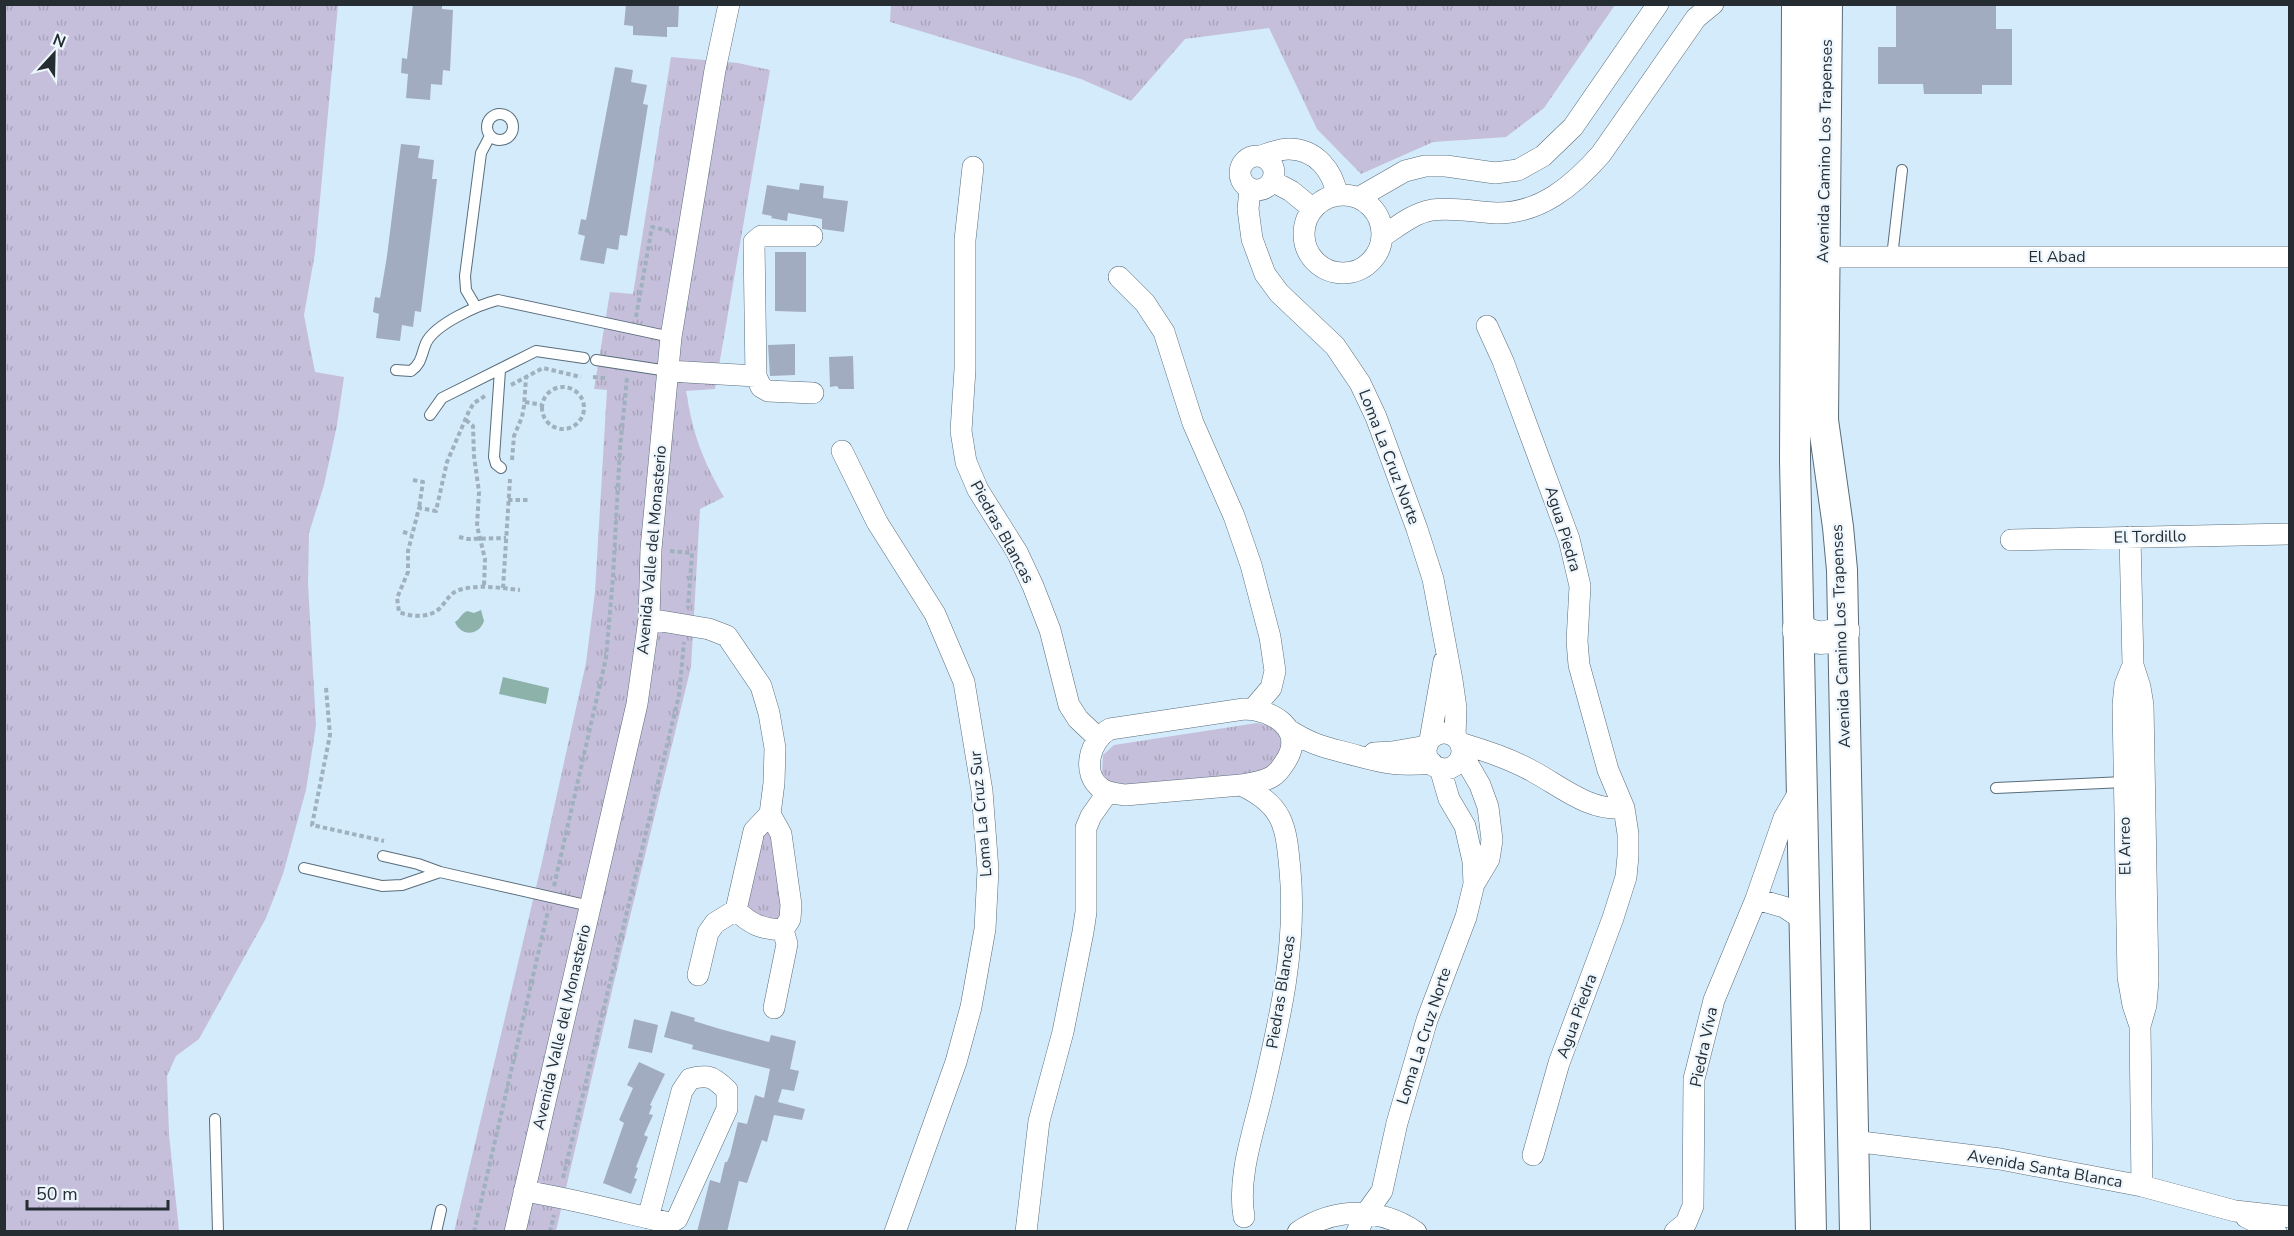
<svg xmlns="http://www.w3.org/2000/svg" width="2294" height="1236" font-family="'Nunito Sans',sans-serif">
	<defs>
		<pattern id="grass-tufts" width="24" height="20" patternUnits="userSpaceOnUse" patternTransform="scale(1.5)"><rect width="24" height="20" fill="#c5bfdb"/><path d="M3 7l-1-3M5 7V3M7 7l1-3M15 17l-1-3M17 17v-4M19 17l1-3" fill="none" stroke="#a9a4bc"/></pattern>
	</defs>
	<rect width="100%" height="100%" fill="#d4ebfb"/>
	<path fill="url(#grass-tufts)" d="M5,4L338,5L315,253L304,315L315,372L344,377L337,425L324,485L309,533L308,584L316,725L306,790L283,874L266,918L199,1039L176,1056L167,1076L169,1134L179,1231H5Z
		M891,4H1615V5L1544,108L1506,137L1433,142L1361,174L1317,129L1269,28L1185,39L1131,101L1081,79L890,22Z
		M671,57L738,63L770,70L715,389L686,391C693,434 702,459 724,497L700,509L691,667L615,978L556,1231L454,1232L542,862L586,663L595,592L607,390L594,389L610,292L633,294Z
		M1257,723C1261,724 1267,725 1271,727C1285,735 1283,756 1273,766C1269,771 1261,773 1256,776L1120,790L1111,785L1102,773L1103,755L1114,745Z
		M772,831L785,902L780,921L746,912L759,832Z"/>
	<path fill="#8cb2aa" d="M481,610L484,621C479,636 461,637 455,622C460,619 461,614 467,611L474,613Z
		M503,677L549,688L546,704L499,694Z"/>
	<path fill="#a2acc1" d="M413,4H442V9L453,10L450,71L443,70L442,85L431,84L430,100L406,98L408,74L401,73L402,58L407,59Z
		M626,4H679L678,27H667V37L633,35V26L624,25Z
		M1896,4H1996V29H2012V85H1982V94H1924L1923,84H1878V47H1896Z
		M615,67L633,70L631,82L647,85L643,104L648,105L627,236L620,235L618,250L607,248L604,264L580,260L585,236L578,234L581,219L586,220Z
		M401,144L420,146L418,158L434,160L432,179H437L421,312L415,311L413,327L402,325L400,341L376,338L379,314L373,312L375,297L380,298L387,256Z
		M800,183L824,186L823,198L848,201L844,232L822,229V219L788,213L787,221L771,218L772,216L762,214L767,185L799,190Z
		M775,252H806V312L775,311Z
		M795,344V375L770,376L768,345Z
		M853,356L854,389H839L837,386L830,387L829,357Z
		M671,1011L695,1018L694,1021L720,1029L769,1042L771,1035L796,1041L790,1069L799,1071L794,1091L782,1089L778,1102L805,1109L802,1120L774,1115L767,1142L762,1140L747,1183L739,1181L727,1232H697L710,1180L720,1183L725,1162H727L730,1155L738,1122L747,1124L755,1095L764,1098L770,1069L692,1049L693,1045L664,1037Z
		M634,1019L658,1025L652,1053L628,1048Z
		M639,1062L665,1074L650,1105L652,1106L649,1114L653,1115L644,1135L648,1137L636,1167L638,1168L634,1178L637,1179L631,1194L603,1183L624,1123L619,1120L633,1088L627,1085Z"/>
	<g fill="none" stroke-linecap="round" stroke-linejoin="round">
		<g stroke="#596d7b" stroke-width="12">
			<path id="lane" d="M487 127a13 13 0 1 1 26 0a13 13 0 1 1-26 0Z
				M1892,257L1902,170
				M476,307L466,290L465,276L481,153L490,136
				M596,360L668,371
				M396,370L411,371C422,363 421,355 426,343C435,324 478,305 498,300L671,337
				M500,370L494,457L496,464L501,468
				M430,415L442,398L536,351L584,358
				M1996,788L2124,782
				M383,856L418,864L440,872
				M304,868L382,886L402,885L440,872L590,906
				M215,1119L218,1232
				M436,1232L441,1210"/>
		</g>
		<g stroke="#596d7b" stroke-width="22">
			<path id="street" d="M1240 173a17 17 0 1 1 34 0a17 17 0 1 1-34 0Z
				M1261,156C1270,153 1279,149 1289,149C1316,149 1333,171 1337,195
				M973,167L965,240V369L961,431L966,462L978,490L1017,552L1033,586L1050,630L1069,705L1078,719L1098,738
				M1272,181L1291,191L1313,209
				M1250,190L1248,209L1252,239L1265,274L1279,293L1335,346L1360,383L1376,417L1417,529L1433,579L1452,680L1456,708L1455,737
				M1304 234a39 39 0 1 1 78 0a39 39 0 1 1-78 0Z
				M1358,198L1405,171L1425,166H1446L1495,173L1518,170L1543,156L1573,127L1658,4
				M812,236H761L754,242L756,376L761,387L768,391L813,393
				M1383,236C1398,226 1414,213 1432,210C1453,207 1475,212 1496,213C1540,214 1574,185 1601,154L1696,18L1713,4
				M1824,257H2290
				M1119,277L1145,303L1164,332L1193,423L1234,516L1251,565L1270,637L1275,671L1271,688L1253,709
				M1487,326L1503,361L1569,539L1580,586L1577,641L1579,665L1608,770L1624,808L1628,834V856L1626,877L1613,918L1559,1063L1533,1155
				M668,371L756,376
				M842,451L877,522L935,614L964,682L982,791L988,870L985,929L971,1007L956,1062L895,1232
				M2130,537L2133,665L2140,687L2143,705L2148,980L2146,1005L2140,1026L2142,1186
				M2011,540L2290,534
				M649,619L709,629L727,636L761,686L769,713L775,748L774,783L770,814L781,834L791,905L790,919L783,930
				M2133,665L2125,685L2123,705L2128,977L2133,1005L2140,1026
				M1244,709C1272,709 1307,730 1285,762C1282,767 1279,772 1273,776C1264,782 1252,783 1241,785L1125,795C1117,794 1108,793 1102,789C1080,774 1090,739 1110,729Z
				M1289,730C1315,747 1330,748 1358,756C1387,764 1401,766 1432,763
				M1426 751a18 18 0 1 1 36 0a18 18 0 1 1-36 0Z
				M1430,740L1444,661
				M1460,743C1486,751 1511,759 1534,772C1563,788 1589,811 1624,808
				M1374,753L1392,752L1427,746
				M1440,768L1449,799L1465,826L1473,861L1474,884
				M1241,785C1284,805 1286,826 1290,870C1297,945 1280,1019 1263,1091C1254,1131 1237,1176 1244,1217
				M1801,789L1784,818L1756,899L1784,907L1804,920
				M770,814L754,831L736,910C751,925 762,929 783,930
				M698,975L708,933L715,923L736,910
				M774,1008L787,944L783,930
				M1853,1141L2000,1159L2142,1186L2235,1211L2290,1217
				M524,1191C574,1199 621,1212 670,1223L677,1219L727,1109V1090C713,1077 709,1074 690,1079L682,1091L648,1218
				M2246,1217L2276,1232
				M515,1232L637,704L649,619L651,549L671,337L715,70L729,4
				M1026,1232L1039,1121L1063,1032L1083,932L1086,912V828L1091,816L1108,792
				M1298,1232C1334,1207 1380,1207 1416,1232
				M1357,1232L1367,1212L1382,1191L1397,1123L1427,1020L1466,917L1474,884L1489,859L1492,840L1488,807L1480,785L1462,754
				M1675,1232L1686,1223L1693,1206L1694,1079L1714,1000L1756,899"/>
		</g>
		<g stroke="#596d7b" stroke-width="32">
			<path id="secondary" d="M1797,4L1795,460L1811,1232
				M1827,4L1823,420L1838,527L1842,570L1855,1232"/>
		</g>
		<g stroke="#596d7b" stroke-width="34">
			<path id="primary" d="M1799,630C1814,640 1827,640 1843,631"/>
		</g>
		<path stroke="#9fb1be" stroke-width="4" stroke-dasharray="4.5 3" stroke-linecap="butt" d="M636,317L652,227L669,231
			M593,377L605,378
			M511,385L543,368L581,377
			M542 408a21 21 0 1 1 42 0a21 21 0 1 1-42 0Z
			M485,396L474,403L469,411L447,462L436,511L419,508L408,551V572L397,598L399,612C411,617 429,618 439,609C446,602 450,593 459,590C479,584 501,588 520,590
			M525,402L542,405
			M466,420L473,426L474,456L479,492L477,526L485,559L484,587
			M512,460L514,436L522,417L524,406L526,378
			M413,480L423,482L419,508
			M508,500H530
			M403,532L411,534
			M459,537L468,539L506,538
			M670,551L692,553L688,608
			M503,588L510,479
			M326,688L330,735L312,825L384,841
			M554,886L606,658L613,577L620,448L627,378
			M563,1178L679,695L684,642
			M474,1232L548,911
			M550,1232L554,1215"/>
		<use href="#lane" stroke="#fff" stroke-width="10"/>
		<use href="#street" stroke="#fff" stroke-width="21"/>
		<use href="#secondary" stroke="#fff" stroke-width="30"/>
		<use href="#primary" stroke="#fff" stroke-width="33"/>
	</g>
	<g text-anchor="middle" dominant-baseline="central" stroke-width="4.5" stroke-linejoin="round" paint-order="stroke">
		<g font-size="16" fill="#252d33" stroke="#edf6fd">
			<text transform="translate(1825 151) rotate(-89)">Avenida Camino Los Trapenses</text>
			<text x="2057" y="257">El Abad</text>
			<text transform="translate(1389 457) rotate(69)">Loma La Cruz Norte</text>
			<text transform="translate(1563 529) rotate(73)">Agua Piedra</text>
			<text transform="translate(1002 532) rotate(61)">Piedras Blancas</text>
			<text transform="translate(2150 537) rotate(-1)">El Tordillo</text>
			<text transform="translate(652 550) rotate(-85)">Avenida Valle del Monasterio</text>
			<text transform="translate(1841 636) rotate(-92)">Avenida Camino Los Trapenses</text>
			<text transform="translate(981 814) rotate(-95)">Loma La Cruz Sur</text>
			<text transform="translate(2125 846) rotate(-91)">El Arreo</text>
			<text transform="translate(1281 992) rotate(-81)">Piedras Blancas</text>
			<text transform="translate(1577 1016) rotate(-70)">Agua Piedra</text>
			<text transform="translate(562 1027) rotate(-77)">Avenida Valle del Monasterio</text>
			<text transform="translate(1424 1036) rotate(-72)">Loma La Cruz Norte</text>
			<text transform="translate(1704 1047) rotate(-78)">Piedra Viva</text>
			<text transform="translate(2045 1169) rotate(10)">Avenida Santa Blanca</text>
		</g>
	</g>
	<rect width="2294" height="1236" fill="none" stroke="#252d33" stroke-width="12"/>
	<g transform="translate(54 54) rotate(22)" stroke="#edf6fd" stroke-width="4.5" paint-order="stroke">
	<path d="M0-4.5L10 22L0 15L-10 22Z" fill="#252d33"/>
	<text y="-9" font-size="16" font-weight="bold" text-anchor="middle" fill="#252d33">N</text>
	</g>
	<path d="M27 1200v9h141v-9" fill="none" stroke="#252d33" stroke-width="3"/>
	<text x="36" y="1200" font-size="18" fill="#252d33" stroke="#edf6fd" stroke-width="4.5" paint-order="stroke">50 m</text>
</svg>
